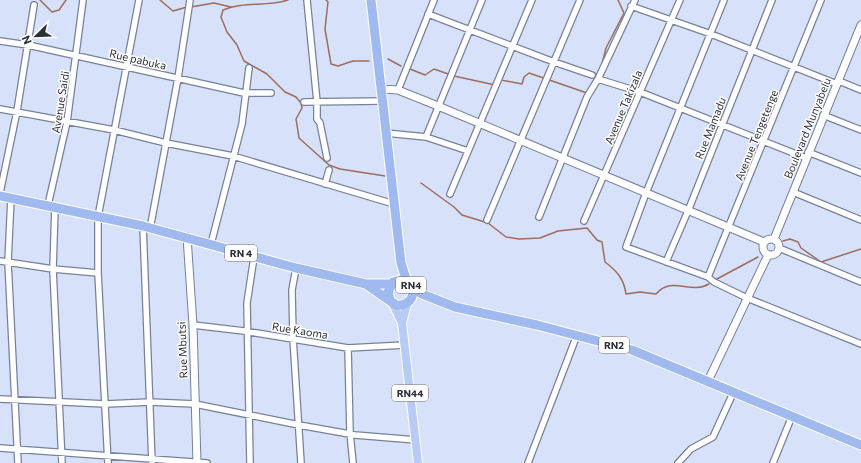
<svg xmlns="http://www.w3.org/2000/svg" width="861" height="463" font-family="Commissioner,sans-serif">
	<rect width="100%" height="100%" fill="#d7e2fa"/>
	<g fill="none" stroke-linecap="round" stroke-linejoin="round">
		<path stroke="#9c6c60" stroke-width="1.5" d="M40,0L52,12L59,10L66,0
			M160,0L173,11L187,7
			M288,0C267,7 244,1 223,10L221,17L227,32L237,45L244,61L267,74L285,92L296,97L301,103L302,108L296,119L299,138L329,165L340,169L385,176
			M326,0L328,2L325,29L331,64L338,66L353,61H369
			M191,7L214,3L231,7
			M388,59L401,66
			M602,64L606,48L624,13L618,0
			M410,69L425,75L434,69L454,76L495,85
			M500,81L501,80L522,84L524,77L529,73L587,93
			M591,85L600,69
			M421,183L454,207L462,215L488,223L506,237L519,239L540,238L558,231L587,228L597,240L602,242L605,262C617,271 624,279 626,294L640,292L656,294C672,275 690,295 709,284
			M783,241L790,239L798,242L801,248L821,262L861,249
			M715,280L758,257"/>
		<g stroke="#778197" stroke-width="8">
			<path id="minor" d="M307,0L317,102V119L320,123L327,158
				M724,0L646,193L626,247L708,277L714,282L747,298L861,344
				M631,6L711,34L837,84
				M428,14L554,62L592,75
				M0,41L28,45L244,93H271
				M598,79L640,92L806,158
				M839,81L861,90
				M398,90L434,0
				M304,102L382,101
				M0,109L114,130L166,143L233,156L394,204
				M823,115L861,130
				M386,133L426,137L468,151
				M426,137L482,0
				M808,152L861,173
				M325,184L329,170
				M793,192L861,220
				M0,193L17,111L34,5
				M450,194L532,0
				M11,198L8,262L18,463
				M48,205L67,122L83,0
				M55,207L53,269L62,463
				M539,217L587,97L598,79L635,0
				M487,220L580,0
				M584,221L680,0
				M143,226L152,463
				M150,229L178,78L190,0
				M211,244L242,124L249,68
				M779,248L861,282
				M0,261L53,269L98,273
				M666,262L688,211L772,0
				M296,268L292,290L293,338L301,463
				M708,277L821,0
				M193,325L244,331L348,348L405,345
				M348,348L350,433L353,463
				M0,399L106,404L150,402L195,404L299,425L355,435L416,440
				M0,448L207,463
				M108,463L98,273V217L139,0
				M250,463L247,303L254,257
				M528,463L577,335
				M678,463L691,449L713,437L734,391
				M773,463L792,416"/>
		</g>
		<g stroke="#778197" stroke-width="9">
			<path id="tertiary" d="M381,89L398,90L438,106L764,242
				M187,237L193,325L197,463
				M763 247a8 8 0 1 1 16 0a8 8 0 1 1-16 0Z
				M774,239L861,25
				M708,381L768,255"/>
		</g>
		<g stroke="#fff" stroke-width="10">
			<path id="primary" d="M392,302L402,323L418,463
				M402,323L407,304"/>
		</g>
		<g stroke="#fff" stroke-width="11">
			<path id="trunk" d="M371,0L401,263L407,282
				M0,196L143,226L296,268L366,284H391
				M367,285L396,305C414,307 419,287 403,280L393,282L388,292L390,300
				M412,287L422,294L455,307L537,325L632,350L861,445"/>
		</g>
		<use href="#minor" stroke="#fff" stroke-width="5.5"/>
		<use href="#tertiary" stroke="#fff" stroke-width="7"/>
		<use href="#primary" stroke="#b8cbf4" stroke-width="8"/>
		<use href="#trunk" stroke="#a0baf0" stroke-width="9"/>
	</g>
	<g text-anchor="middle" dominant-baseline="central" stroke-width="3" stroke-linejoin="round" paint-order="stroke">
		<g fill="#fff" stroke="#6b6f74" stroke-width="1">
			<rect x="225" y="245" width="32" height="16" rx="3"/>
			<rect x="396" y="277" width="30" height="16" rx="3"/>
			<rect x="599" y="337" width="30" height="16" rx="3"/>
			<rect x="392" y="385" width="36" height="16" rx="3"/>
		</g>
		<g font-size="10" font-weight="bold" fill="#2c3139">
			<text x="241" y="253">RN 4</text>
			<text x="411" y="285">RN4</text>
			<text x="614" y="345">RN2</text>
			<text x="410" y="393">RN44</text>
		</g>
		<g font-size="11" fill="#2c3139" stroke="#fff">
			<text transform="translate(138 59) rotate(13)">Rue pabuka</text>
			<text transform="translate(60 102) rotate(-81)">Avenue Saidi</text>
			<text transform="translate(623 107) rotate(-67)">Avenue Takizala</text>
			<text transform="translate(710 128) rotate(-68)">Rue Mamadu</text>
			<text transform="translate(807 128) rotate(-68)">Boulevard Munyabelu</text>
			<text transform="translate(756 135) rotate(-68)">Avenue Tengetenge</text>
			<text transform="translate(300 330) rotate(9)">Rue Kaoma</text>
			<text transform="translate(182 350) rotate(-92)">Rue Mbutsi</text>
		</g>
	</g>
	<g transform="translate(36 36) rotate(247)" stroke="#ffffff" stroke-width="3" paint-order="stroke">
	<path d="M0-3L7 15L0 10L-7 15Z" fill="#2c3139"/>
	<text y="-6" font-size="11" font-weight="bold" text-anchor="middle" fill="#2c3139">N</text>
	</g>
</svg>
